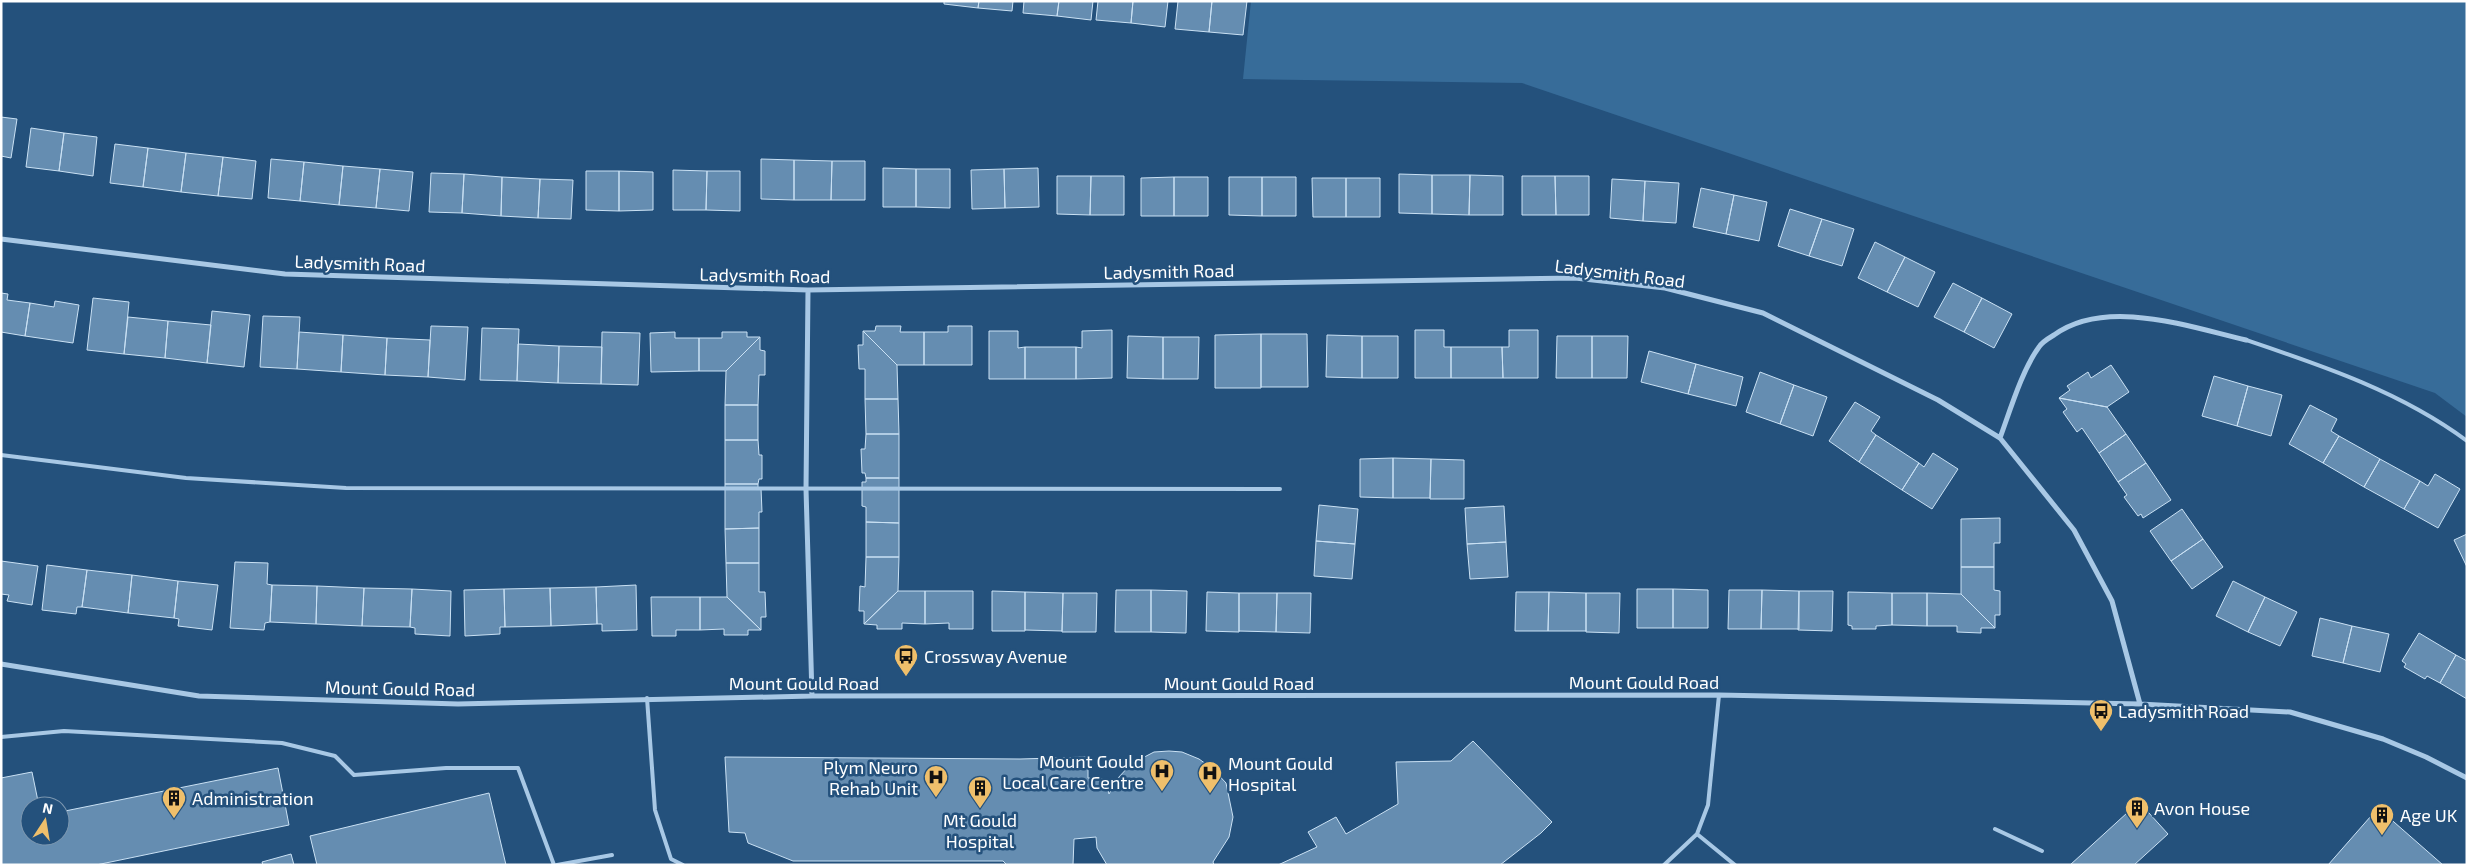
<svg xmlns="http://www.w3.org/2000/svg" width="2468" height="866" font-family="'Exo 2',sans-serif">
	<rect width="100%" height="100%" fill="#24517c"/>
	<path fill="#376c99" d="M1251,1H2467V417L2435,393L1522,83L1243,79Z"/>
	<path fill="#658db1" stroke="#cae1f4" d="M944,1H979L978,8L944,4Z
		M979,1H1013L1012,11L978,8Z
		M1024,1H1059L1057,16L1023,13Z
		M1059,1H1093L1091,20L1057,16Z
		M1098,1H1133L1131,23L1096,20Z
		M1133,1H1168L1165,27L1131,23Z
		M1178,1H1212L1209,32L1175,29Z
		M1212,1H1247L1243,35L1209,32Z
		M1,117L17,119L11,158L1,156Z
		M31,128L64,133L59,171L26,167Z
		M64,133L97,137L93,176L59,171Z
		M115,144L148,148L143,187L110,183Z
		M148,148L186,153L181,192L143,187Z
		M186,153L223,157L218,196L181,192Z
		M223,157L256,161L252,199L218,196Z
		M271,159L304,162L300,201L268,198Z
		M761,159L794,160V200L761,199Z
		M794,160L832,161L831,200H794Z
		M832,161H865V200H831Z
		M304,162L343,166L339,205L300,201Z
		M343,166L380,169L376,208L339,205Z
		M883,168L916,169V207H883Z
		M1038,168L1039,207L1005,208L1004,169Z
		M380,169L413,172L409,211L376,208Z
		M916,169H950V208L916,207Z
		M1004,169L1005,208L972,209L971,170Z
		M673,170L707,171L706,210H673Z
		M586,171H619V211L586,210Z
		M619,171L653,172V210L619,211Z
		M707,171H740V211L706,210Z
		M431,173L464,174L462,213L429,212Z
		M464,174L502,177L501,216L462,213Z
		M1399,174L1432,175V214L1399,213Z
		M1432,175H1470L1469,215L1432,214Z
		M1470,175L1503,176V215H1469Z
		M1057,176H1091L1090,215L1057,214Z
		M1091,176H1124V215H1090Z
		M1522,176H1555L1556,215H1522Z
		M1555,176H1589V215H1556Z
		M502,177L540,179L538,218L501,216Z
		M1174,177H1208V216H1174Z
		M1174,177V216H1141V178Z
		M1229,177H1262V216L1229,215Z
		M1262,177H1296V216H1262Z
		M1312,178H1346V217H1313Z
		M1346,178H1380V217H1346Z
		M540,179L573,180L571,219L538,218Z
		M1612,179L1645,181L1643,221L1610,218Z
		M1645,181L1679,183L1676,223L1643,221Z
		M1701,188L1734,195L1726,234L1693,227Z
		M1734,195L1767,202L1759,241L1726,234Z
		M1790,209L1822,219L1809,256L1778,246Z
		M1822,219L1854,229L1842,266L1809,256Z
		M1875,242L1905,257L1887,292L1858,278Z
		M1905,257L1935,272L1918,307L1887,292Z
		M1953,283L1982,298L1964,332L1934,317Z
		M1,293L8,294L7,300L30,303L25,336L1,332Z
		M93,298L129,302L124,354L87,350Z
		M1982,298L2012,314L1994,348L1964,332Z
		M55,301L79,305L73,343L25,336L30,303L54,307Z
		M212,311L250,315L244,367L207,363Z
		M263,316L300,317L297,369L260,367Z
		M128,317L168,321L165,358L124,354Z
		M168,321L211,325L207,363L165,358Z
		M431,326L468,327L465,380L428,377Z
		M876,326H901L900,332H924V365H897L863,331H875Z
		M948,326H972V365H924V332H948Z
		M482,328L519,329L517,381L480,380Z
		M1112,330V378L1076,379V347L1082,348V331Z
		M1415,330H1444V347H1451V378H1415Z
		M1509,330H1538V378H1503L1502,347H1509Z
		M863,331L897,365L898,399H865V369H859L858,345H863Z
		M989,331H1018V348L1025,347V379H989Z
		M299,332L343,335L341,372L297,369Z
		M602,332L640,333L638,385L601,384Z
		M675,332V338H699V371L651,372L650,333Z
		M722,332H747V337H760L726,371H699V338H722Z
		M1261,334V388H1215V335Z
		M1261,334H1307L1308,387H1261Z
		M343,335L387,338L385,375L341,372Z
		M1327,335L1362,336V378L1326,377Z
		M1128,336L1163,337V379L1127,378Z
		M1362,336H1398V378H1362Z
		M1557,336H1592V378H1556Z
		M1592,336H1628L1627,378H1592Z
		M760,337V350L765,351V375H759L758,405H725L726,371Z
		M1163,337H1199L1198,379H1163Z
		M387,338L430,340L428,377L385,375Z
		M518,344L559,346L558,383L517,381Z
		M559,346L602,347L601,384L558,383Z
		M1025,347H1076V379H1025Z
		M1451,347H1502L1503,378H1451Z
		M1649,351L1696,364L1688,394L1641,382Z
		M1696,364L1743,377L1736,406L1688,394Z
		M2111,365L2129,392L2107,407L2059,398L2070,390L2067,386L2088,372L2091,378Z
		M1760,372L1794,385L1780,424L1746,412Z
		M2214,376L2248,386L2237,426L2202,416Z
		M1794,385L1827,397L1813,436L1780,424Z
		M2248,386L2282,395L2271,436L2237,426Z
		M2059,398L2107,407L2126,434L2099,453L2082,428L2077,432L2063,412L2067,409Z
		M865,399H898L899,434H866Z
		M1855,402L1880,417L1871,431L1876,435L1859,462L1829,441Z
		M725,405H758V440H725Z
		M2310,405L2337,419L2331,431L2339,436L2323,463L2289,444Z
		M866,434H899V478H866L865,473H862L861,449H865Z
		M2126,434L2146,463L2118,482L2099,453Z
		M1876,435L1919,463L1902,490L1859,462Z
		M2339,436L2380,459L2364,487L2323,463Z
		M725,440H758L759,455H762V479H759L758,484H725Z
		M1933,453L1958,469L1932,509L1902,490L1919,463L1924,467Z
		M1393,458V498L1360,497V459Z
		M1393,458L1431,459L1430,498H1393Z
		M1431,459L1464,460V499H1430Z
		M2380,459L2420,481L2404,509L2364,487Z
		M2146,463L2171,500L2143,518L2141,514L2138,516L2124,497L2127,495L2118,482Z
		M2435,474L2460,489L2438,528L2404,509L2420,481L2428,486Z
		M866,478H899V523L866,522V507L862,506V482H866Z
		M725,484H758V488H761L762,512H759V528L725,529Z
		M1319,505L1358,509L1355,544L1316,541Z
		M1504,506L1506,542L1467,544L1465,508Z
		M2182,509L2203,539L2171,561L2150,531Z
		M2000,518V543H1994V567H1961V519Z
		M866,522L899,523V557H866Z
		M759,528V563H726L725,529Z
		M2467,534V567L2454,540Z
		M2203,539L2223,567L2192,589L2171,561Z
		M1316,541L1355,544L1352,579L1314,576Z
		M1506,542L1508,577L1470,579L1467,544Z
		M866,557H899L898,591L864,624V611H859L860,586L865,587Z
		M1,561L38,566L32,605L7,601L9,595L1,594Z
		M235,562L268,563L267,584L272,585L270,622L265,623L264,630L230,628Z
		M726,563H759V592H765L766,617H761V630L727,597Z
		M47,565L87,570L82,607H77L76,614L42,610Z
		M1961,567H1994V590L2000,591V615H1995V628L1961,594Z
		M87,570L132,575L128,613L82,607Z
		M132,575L178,581L174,618L128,613Z
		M178,581L218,585L212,630L178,626L179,619L174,618Z
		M2233,581L2265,597L2248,632L2216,616Z
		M272,585L317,586L316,624L270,622Z
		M636,585L637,630L602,631V624H597L596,587Z
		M317,586L364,588L362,626L316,624Z
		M596,587L597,624L551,626L550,588Z
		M364,588L412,589L410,627L362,626Z
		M550,588L551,626L505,627L504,589Z
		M412,589L451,591L450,636L415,634V628L410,627Z
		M504,589L505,627H500V634L465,636L464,590Z
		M1637,589H1673V628H1637Z
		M1673,589L1708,590V628H1673Z
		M1116,590H1151V632H1115Z
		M1151,590L1187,591L1186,633L1151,632Z
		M1729,590H1762L1761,629H1728Z
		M1762,590L1799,591V629H1761Z
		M898,591H925V624L902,623V629H877V625L864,624Z
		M925,591H973V629H949V623L925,624Z
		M992,591L1025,592V631H992Z
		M1799,591H1833L1832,631L1798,630Z
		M1025,592L1063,593L1062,631L1025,630Z
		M1207,592L1239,593V632L1206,631Z
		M1516,592H1549L1548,631H1515Z
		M1549,592L1586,593V631H1548Z
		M1848,592L1892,593V625L1876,626V629H1852V626L1848,625Z
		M1063,593H1097L1096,632H1062Z
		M1239,593H1277L1276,632L1239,631Z
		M1277,593H1311L1310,633L1276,632Z
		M1586,593H1620L1619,633L1586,632Z
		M1892,593H1927V626L1892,625Z
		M1927,593L1961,594L1995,628H1981V633L1957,632V626H1927Z
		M651,597H700V630H676V636H652Z
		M700,597H727L761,630H748V635H724V629L700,630Z
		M2265,597L2297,612L2280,646L2248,632Z
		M2320,618L2352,626L2343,663L2312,656Z
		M2352,626L2389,634L2380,672L2343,663Z
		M2419,633L2456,655L2440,683L2427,676L2425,679L2404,667L2406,664L2402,661Z
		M2456,655L2467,661V699L2440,683Z
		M1473,741L1552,822L1541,833L1500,865H1278L1317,847L1308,832L1336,817L1346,834L1398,804L1396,762L1451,761Z
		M1169,751L1182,752L1199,759L1213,769L1226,783L1233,817L1229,837L1213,862L1214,865H1107L1097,848L1096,837L1074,839L1073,865H1007L1003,861H793L748,843L745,833L729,832L725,757L1020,759L1088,757V778L1105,779L1109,794L1118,778L1131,764L1154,752Z
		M278,768L289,825L96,865H1V778L32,772L39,806H30V836H60V812Z
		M489,793L506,865H317L310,836Z
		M2139,802L2168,834L2134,865H2070Z
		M2378,808L2443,865H2328Z
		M291,854L294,865H263L262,862Z"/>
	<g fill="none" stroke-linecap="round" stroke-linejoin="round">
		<path stroke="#a8c8e5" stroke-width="4" d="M2246,340C2323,366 2401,392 2467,441
			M1,455L186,478L346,488L1280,489
			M1719,695L1708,805L1697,834L1735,865
			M647,698L655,810L671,859L683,865
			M1,737L64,731L282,743L335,756L354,775L446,768H518L554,865
			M1995,829L2042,851
			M557,865L612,855
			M1664,865L1697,834"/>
		<path stroke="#a8c8e5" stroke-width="5" d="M1,239L285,274L808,290L1575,278L1665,288L1763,313L1938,400L2000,438L2074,530L2112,601L2140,704
			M808,290L806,489L812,696
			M2000,438C2010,411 2022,370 2039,347C2042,342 2049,338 2054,335C2106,297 2189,327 2246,340
			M1,664L199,696L458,704L812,696L1719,695L2140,704L2290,712L2383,739L2426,757L2467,778"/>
	</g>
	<defs>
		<g id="bus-pin" transform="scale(1.25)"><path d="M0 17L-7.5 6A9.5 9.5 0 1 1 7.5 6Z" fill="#efbf6b" stroke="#24517c"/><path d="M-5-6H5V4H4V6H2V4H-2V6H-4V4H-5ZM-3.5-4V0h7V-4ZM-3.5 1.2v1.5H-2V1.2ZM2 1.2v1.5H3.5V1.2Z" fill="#111"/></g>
		<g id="hospital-pin" transform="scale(1.25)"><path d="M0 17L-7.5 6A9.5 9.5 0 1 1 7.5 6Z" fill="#efbf6b" stroke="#24517c"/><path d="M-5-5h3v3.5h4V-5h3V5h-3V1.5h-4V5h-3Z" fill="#111"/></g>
		<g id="building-pin" transform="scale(1.25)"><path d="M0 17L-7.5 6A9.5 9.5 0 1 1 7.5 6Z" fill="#efbf6b" stroke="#24517c"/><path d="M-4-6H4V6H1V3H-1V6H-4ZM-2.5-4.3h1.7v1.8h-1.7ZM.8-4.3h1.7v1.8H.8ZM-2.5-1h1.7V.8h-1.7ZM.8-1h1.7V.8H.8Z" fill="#111"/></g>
	</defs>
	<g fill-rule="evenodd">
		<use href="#bus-pin" x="906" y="656"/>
		<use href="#bus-pin" x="2101" y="711"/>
		<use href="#hospital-pin" x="1162" y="771"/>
		<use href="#hospital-pin" x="1210" y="773"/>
		<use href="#hospital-pin" x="936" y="777"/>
		<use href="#building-pin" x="980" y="788"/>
		<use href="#building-pin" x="174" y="798"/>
		<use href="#building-pin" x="2137" y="808"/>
		<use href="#building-pin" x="2382" y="815"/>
	</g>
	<g text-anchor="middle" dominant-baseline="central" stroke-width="5" stroke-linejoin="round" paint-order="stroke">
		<g font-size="18" fill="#fff" stroke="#24517c">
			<text transform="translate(360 263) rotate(2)">Ladysmith Road</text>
			<text transform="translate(1169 271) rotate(-1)">Ladysmith Road</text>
			<text transform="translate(1620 273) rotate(7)">Ladysmith Road</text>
			<text transform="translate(765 275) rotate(1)">Ladysmith Road</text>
			<text x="1644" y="682">Mount Gould Road</text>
			<text x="804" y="683">Mount Gould Road</text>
			<text x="1239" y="683">Mount Gould Road</text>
			<text transform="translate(400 688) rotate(1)">Mount Gould Road</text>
		</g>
		<g font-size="18" fill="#fff" stroke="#24517c" text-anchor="start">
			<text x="924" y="656">Crossway Avenue</text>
			<text x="2118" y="711">Ladysmith Road</text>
			<text x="1144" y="761" text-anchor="end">Mount Gould<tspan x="1144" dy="21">Local Care Centre</tspan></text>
			<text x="1228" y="763">Mount Gould<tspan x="1228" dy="21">Hospital</tspan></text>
			<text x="918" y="767" text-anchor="end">Plym Neuro<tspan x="918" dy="21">Rehab Unit</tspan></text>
			<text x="192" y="798">Administration</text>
			<text x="2154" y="808">Avon House</text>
			<text x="2400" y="815">Age UK</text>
			<text x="980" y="820" text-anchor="middle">Mt Gould<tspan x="980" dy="21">Hospital</tspan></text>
		</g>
	</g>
	<rect width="2468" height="866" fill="none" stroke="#ffffff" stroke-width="5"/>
	<g transform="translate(45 821) rotate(12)"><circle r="24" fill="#24517c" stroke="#7c97b0"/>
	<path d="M0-4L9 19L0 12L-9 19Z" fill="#efbf6b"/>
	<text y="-8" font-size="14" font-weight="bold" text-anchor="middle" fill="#ffffff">N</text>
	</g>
</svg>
